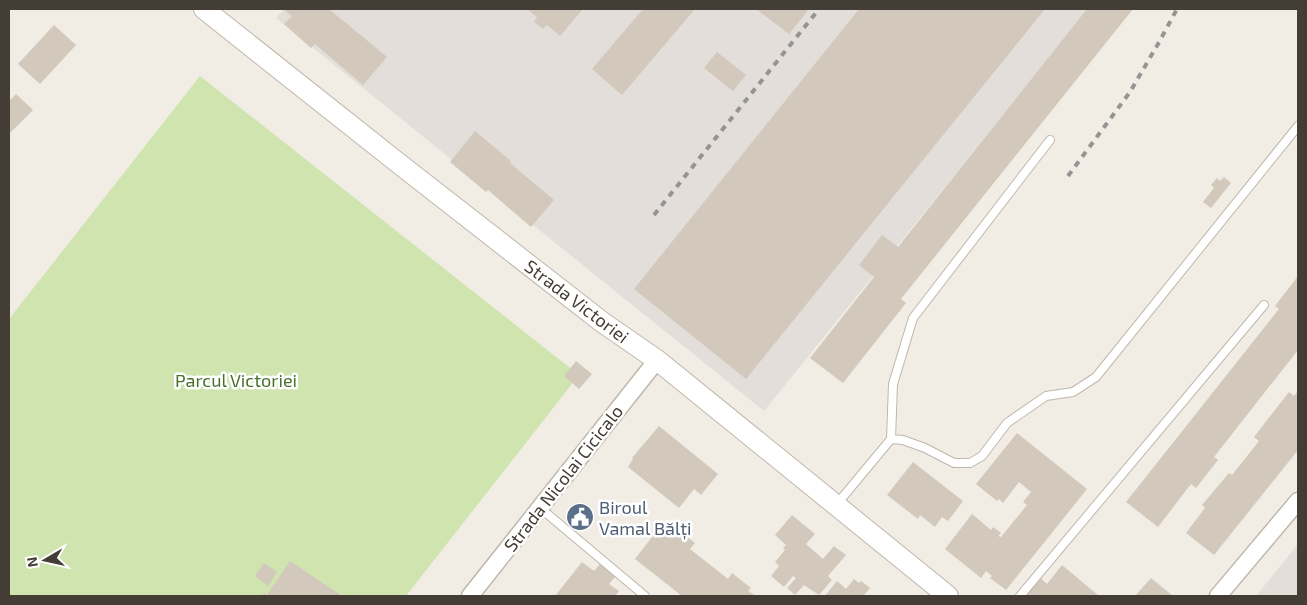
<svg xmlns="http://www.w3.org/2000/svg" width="1307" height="605" font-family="'Exo 2',sans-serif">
	<rect width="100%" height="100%" fill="#f1ede5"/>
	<path fill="#e3deda" d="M284,9H1089L764,411L276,18Z
		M1298,544V596H1256L1269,580Z"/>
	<path fill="#cfe4af" d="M200,76L579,375L406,596H9V319Z"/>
	<path fill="#d2c8bb" d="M283,9H329L387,57L363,85L315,44L311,48L284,24L292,16Z
		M527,9H583L560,36L547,25L543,29L534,22L537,17Z
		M643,9H695L622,95L592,69Z
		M756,9H809L789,34Z
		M859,9H1045L746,379L634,289Z
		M1087,9H1133L901,299L906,303L843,383L810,358L874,277L859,265L882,235L898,247Z
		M54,25L76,45L40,84L18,64Z
		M717,52L746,75L733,91L704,68Z
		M16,94L33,110L9,134V101Z
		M475,131L511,161L510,163L554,200L531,227L488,190L486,192L450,162Z
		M1224,177L1231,183L1211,208L1203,202L1214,188L1211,185L1217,178L1220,181Z
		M1298,276V350L1214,457L1218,460L1196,488L1191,484L1158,527L1126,502L1279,309L1275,306Z
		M576,361L592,374L579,389L564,376Z
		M1298,391V450L1214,555L1186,533L1205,508L1202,505L1229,473L1232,475L1259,441L1254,437L1289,392L1294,396Z
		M659,426L718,474L701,495L694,489L679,508L628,467L633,459L632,458Z
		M1017,433L1087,489L1006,590L990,578L992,576L986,571L981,578L945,549L972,514L991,530L993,527L1001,533L998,536L1001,537L1027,505L1023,502L1031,492L1019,482L1003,503L999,499L997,501L976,484Z
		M913,462L963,501L948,521L942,517L935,527L920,515L918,519L887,495Z
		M792,515L815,534L806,544L823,559L834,546L846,555L828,576L832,580L819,595L804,585L795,595L787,588L796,578L793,576L784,587L771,576L779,566L775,562L785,550L783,548L786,545L775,535Z
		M659,528L672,538L678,530L695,543L690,549L728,579L732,573L751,588L748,591L756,596H682L635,559Z
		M290,561L342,596H261L264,593L267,595Z
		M582,562L594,571L600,564L616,576L609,584L619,591L615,596H555Z
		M264,563L277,572L268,586L255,576Z
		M1062,565L1099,596H1018L1036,574L1047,584Z
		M1151,578L1173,596H1135Z
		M854,579L859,583L861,581L870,588L863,596H825L837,581L846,589Z"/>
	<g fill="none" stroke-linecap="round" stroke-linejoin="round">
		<g stroke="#bfb7ab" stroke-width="10">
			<path id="service" d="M891,439L893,384L913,318L1050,140
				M837,504L891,439L903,440L925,448L954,463H970L982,456L1007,423L1046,396L1073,392L1096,377L1298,126
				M539,507L645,596
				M1020,596L1264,305"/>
		</g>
		<g stroke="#bfb7ab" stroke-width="19">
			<path id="minor" d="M470,596L657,360
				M1218,596L1298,501"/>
		</g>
		<g stroke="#bfb7ab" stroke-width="22">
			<path id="tertiary" d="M204,9L402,166L602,322L657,360L948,596"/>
		</g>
		<use href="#service" stroke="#fff" stroke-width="8"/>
		<use href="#minor" stroke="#fff" stroke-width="16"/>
		<use href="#tertiary" stroke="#fff" stroke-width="20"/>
		<path stroke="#949494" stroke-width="4" stroke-dasharray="6 6" stroke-linecap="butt" d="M1068,176L1130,92L1158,44L1177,9
			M654,215L819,9"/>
	</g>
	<defs>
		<g id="civic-disc" transform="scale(1.4375)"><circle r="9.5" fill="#5c6f8a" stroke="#fff"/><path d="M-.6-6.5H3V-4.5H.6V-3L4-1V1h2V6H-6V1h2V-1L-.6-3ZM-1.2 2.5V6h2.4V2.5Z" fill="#fff"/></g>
	</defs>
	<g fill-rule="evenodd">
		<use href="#civic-disc" x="580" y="517"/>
	</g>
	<g text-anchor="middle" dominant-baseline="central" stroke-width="5" stroke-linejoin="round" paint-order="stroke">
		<g font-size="18" fill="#433d35" stroke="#fff">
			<text transform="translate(577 301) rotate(37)">Strada Victoriei</text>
			<text transform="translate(563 478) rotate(-52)">Strada Nicolai Cicicalo</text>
		</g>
		<g font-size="18" fill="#4a712c" stroke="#fff">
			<text x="236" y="380">Parcul Victoriei</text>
		</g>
		<g font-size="18" fill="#4e5e75" stroke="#fff" text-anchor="start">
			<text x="599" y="507">Biroul<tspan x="599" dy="21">Vamal Bălți</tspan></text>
		</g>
	</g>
	<rect width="1307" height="605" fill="none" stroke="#433d35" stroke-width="20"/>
	<g transform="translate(45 560) rotate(261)" stroke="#ffffff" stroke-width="4" paint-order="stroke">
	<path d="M0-4L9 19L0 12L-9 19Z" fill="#433d35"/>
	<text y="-8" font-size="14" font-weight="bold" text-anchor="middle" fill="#433d35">N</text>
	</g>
</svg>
